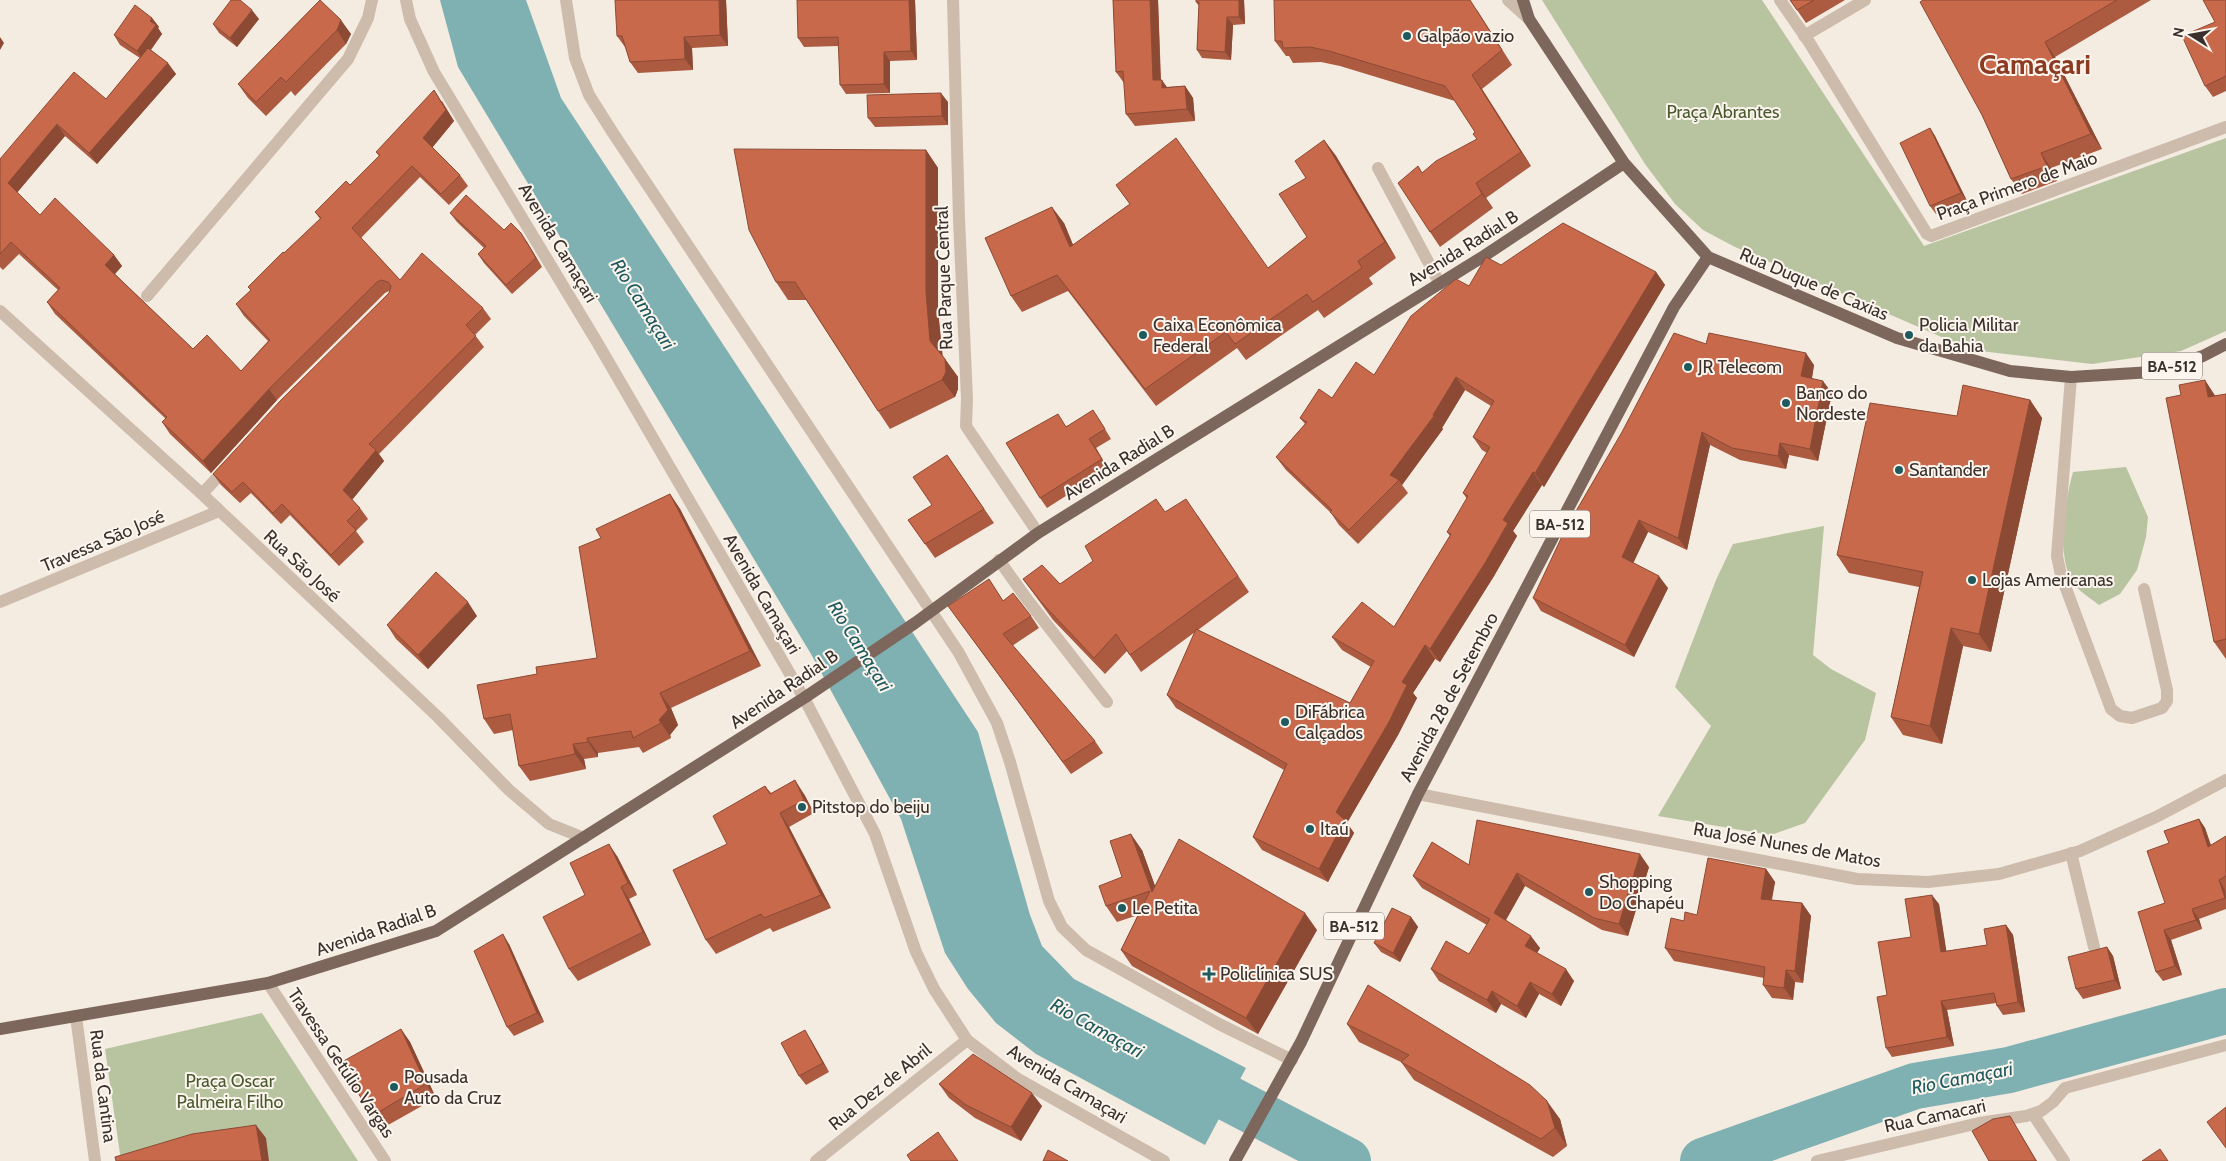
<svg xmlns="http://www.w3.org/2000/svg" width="2226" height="1161" font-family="Cabin,sans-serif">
	<rect width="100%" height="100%" fill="#f4ebe1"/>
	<path fill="#b8c4a0" d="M1542,0H1762L1924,246L2226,138V331L2181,351L2092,364L1980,351L1946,339L1735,247L1703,230L1675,204L1645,164Z
		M2126,467L2148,517L2146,537L2137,570L2120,594L2099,605C2092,599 2081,593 2075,585C2055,561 2065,501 2073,472Z
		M1824,526L1813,655L1831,669L1876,693L1865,740L1805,823L1771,835L1658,816L1711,726L1675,687L1716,580L1733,544Z
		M262,1013L358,1161H121L105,1049Z"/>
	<path fill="#7fb0b2" d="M440,0H526L561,98L978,732L1030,915L1042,946L1074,979L1246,1068L1205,1145L1036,1054L996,1023L968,989L945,953L901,819L811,654L458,67Z"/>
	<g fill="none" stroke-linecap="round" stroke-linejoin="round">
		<path stroke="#7fb0b2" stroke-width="46" d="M1174,1070L1348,1161
			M1703,1161L1915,1086L2009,1070L2226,1011"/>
		<path stroke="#cdbbac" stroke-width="12" d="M406,0L410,19L434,72L597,342L804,698L875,834L916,952L934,989L967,1040L1018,1079L1164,1161
			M566,0L575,58L589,95L613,133L959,653L997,723L1010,762L1049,901L1062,927L1086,950L1219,1024L1292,1060
			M953,0L959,219L967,399L966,426L1038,533
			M1508,0L1529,19
			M1780,0L1809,42L1927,234L1931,236L2226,127
			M1804,36L1865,0
			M1378,168L1440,284
			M147,296L348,59L368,18L372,0
			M0,311L202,494L438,717L509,790L549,824L584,838
			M2071,377L2057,556L2061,575L2111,709L2120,716L2132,718L2162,708L2167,701V690L2144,589
			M202,494L227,467
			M999,560L1026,598L1107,702
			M0,602L219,511
			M1418,794L1857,879L1928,882L1999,874L2080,851L2156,817L2226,780
			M2071,853L2094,947
			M268,983L385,1161
			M76,1016L95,1161
			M2033,1114L2064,1161
			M816,1161L967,1040
			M1817,1161L1979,1123L2026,1116L2041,1111L2053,1102L2065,1088L2226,1045"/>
		<path stroke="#7d675c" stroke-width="12" d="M1523,0L1529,19L1624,163L1708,257L1897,338L2010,371L2071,377L2152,372L2203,356L2226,344
			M0,1029L268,983L436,931L804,698L915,623L1038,533L1484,256L1624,163
			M1235,1161L1301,1042L1418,794L1674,307L1708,257"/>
	</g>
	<path fill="#ac5a40" d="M320,0L351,34L346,44L295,96L291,91L266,116L248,98L238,84Z
		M726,0L728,46L692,48L693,70L638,73L630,62L626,47H625L617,36Z
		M915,0L917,60L890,61V93L846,94L840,85L839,46L804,47L798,38Z
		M1113,0H1158L1161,80L1167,87L1185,86L1193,98L1195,121L1135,126L1126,114L1124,83L1116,72Z
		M1244,0L1245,24L1233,25L1231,60L1202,58L1197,50L1199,6L1196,2Z
		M1790,0H1845L1806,23Z
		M1923,0H2151L2055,57L2102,149L2051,168L2057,181L2022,194L2011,179L1982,115Z
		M2226,0V91L2213,97L2205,86L2215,22Z
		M1477,10L1512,65L1482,89L1531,166L1486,198L1493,208L1440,247L1430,232L1422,173L1477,139L1475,132L1455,101L1340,66L1321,62L1293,63L1289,56H1286L1275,41Z
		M152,18L159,27L158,28L162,34L151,50L176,74L97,164L65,136L17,192L40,215L114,255L122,266L115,274L193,349L241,371L268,341L244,316L236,304L251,290L248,287L320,219L315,212L350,185L379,156L376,152L442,101L454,121L432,148L460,175L468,186L449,205L420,177L361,238L400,280L483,308L491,319L475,335L484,347L379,454L384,461L352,500L360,508L368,519L356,531L364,542L339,566L290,515L281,524L251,493L240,503L221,485L213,474L389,293V291L385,293L277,400L211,473L170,434L162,422L166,419L55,314L47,302L58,290L19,254L3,270L0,267V159L106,99L140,58L120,45L114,35Z
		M259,19L237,47L219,33L213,24Z
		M948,102V125L875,127L868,118Z
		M1930,128L1935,136L1967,201L1936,214L1930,206Z
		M1324,140L1336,156L1396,258L1369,278L1373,284L1324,318L1318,310L1246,360L1237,348L1156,406L1068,291L1022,312L1011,296L1064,223L1073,245L1130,204L1116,185L1268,268L1307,237L1306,178Z
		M926,150L938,168V310L942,355L958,377V389L955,397L890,429L878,411L806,300H788L776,282Z
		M450,213L504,230L527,242L542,267L512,294L484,263L478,254L484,248L457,222Z
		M1501,265L1656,272L1665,285L1544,487L1542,485L1513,531L1517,536L1494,576L1440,662L1435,659L1413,693L1417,698L1398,735L1347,823L1354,833L1328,882L1262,850L1253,837L1284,770L1176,708L1167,695L1195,632L1141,672L1127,651L1105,674L1053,620L1023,579L1060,584L1165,512L1198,516L1249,592L1198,630L1350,703L1371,667L1342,650L1332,637L1394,627L1450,536L1447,532L1467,499L1463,493L1487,453L1482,450L1473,437L1491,406L1465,390L1442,428L1443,429L1402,485L1408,493L1358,544L1339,525L1331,513L1286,470L1276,457L1305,424L1300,418L1332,398L1374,375L1469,286Z
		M1706,344L1814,365L1812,378L1832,393L1818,461L1789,455L1786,469L1740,460L1710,445L1687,550L1648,532L1633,563L1668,588L1634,657L1541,611L1533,598Z
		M2226,394V659L2214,642L2216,396Z
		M2030,400L2042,418L1991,652L1963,646L1942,744L1903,735L1891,717L1919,587L1849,573L1837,555L1957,416Z
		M1099,419L1111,439L1096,448L1108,469L1047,508L1040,498L1066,426Z
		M947,455L994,523L935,558L908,520L932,505Z
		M670,494L680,509L761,666L671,708L678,725L670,735L671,738L643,753L639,747L598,753V757L584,759L586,769L530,781L519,766L513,730L494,734L484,719L537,674L597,658L601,538Z
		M989,579L1003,601L1031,616L1039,628L1012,646L1095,741L1103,753L1071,774L957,618Z
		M477,616L428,669L396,639L387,625Z
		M765,786L771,793L804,794L814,813L789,827L831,908L773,932L770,928L716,954L706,940L727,844Z
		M2199,819L2205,828L2211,845L2226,836V909L2199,919L2202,929L2171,940L2182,975L2163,981L2156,972L2165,903L2169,843Z
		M1142,850L1155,886L1317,930L1258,1034L1132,966L1121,950L1138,915L1117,922L1106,906L1122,877Z
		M617,856L637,895L629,899L651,945L578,981L569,969L585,895Z
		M1469,865L1649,867L1628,936L1602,930L1525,886L1506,920L1540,948L1537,953L1574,981L1561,1006L1539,994L1526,1018L1501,1004L1496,1013L1439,981L1431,969L1469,954L1487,925L1422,888L1413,876Z
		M1766,869L1775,882L1772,900L1802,903L1811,916L1803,983L1795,982L1793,1000L1772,998L1763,985L1764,978L1674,961L1665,948L1684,921L1697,915Z
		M1939,904L1946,951L1987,945L2006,925L2013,935L2025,1012L2003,1015L1997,1006L1996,1003L1947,1010L1954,1046L1892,1057L1886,1048L1887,995L1911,937Z
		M1411,917L1418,927L1400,962L1381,952L1374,943Z
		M509,944L544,1022L514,1036L507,1027Z
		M2107,947L2113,956L2121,989L2083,999L2076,989Z
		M1347,1024L1560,1119L1567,1146L1553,1157L1414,1080L1401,1062L1359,1042Z
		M401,1029L410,1042L436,1098L381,1129L372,1116Z
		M811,1040L829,1072L806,1085L799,1076Z
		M939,1084L1042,1106L1021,1141L975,1118L949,1098Z"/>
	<path fill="#8c4a34" d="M719,0H726L728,46L720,35Z
		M909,0H915L917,60L911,51Z
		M1150,0H1158L1161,93L1153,80Z
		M1239,0H1244L1245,24L1239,17Z
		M252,10L259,19L237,47L230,38Z
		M1227,17L1233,25L1231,60L1225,52Z
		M152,18L159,27L158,28L162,34L143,60L137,51Z
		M341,20L351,34L346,44L337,30Z
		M0,37L4,43L0,50Z
		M684,37L692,48L693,70L685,59Z
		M2045,42L2055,57L2102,149L2091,134Z
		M884,52L890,61V93L884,84Z
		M168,63L176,74L97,164L89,153Z
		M1472,75L1482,89L1531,166L1521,152Z
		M1162,80L1170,92L1162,88Z
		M1185,86L1193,98L1195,121L1187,109Z
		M434,90L454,121L431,149L423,138Z
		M941,93L948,102V125L942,116Z
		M57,124L65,136L16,194L8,183Z
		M1930,128L1935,136L1967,201L1961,193Z
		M1324,140L1336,156L1396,258L1385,242Z
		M926,150L938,168V310L943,359L930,341L926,292Z
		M2041,153L2051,168L2057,181L2047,166Z
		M1476,183L1486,198L1493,208L1482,194Z
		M1052,207L1064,223L1081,264L1070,247Z
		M521,233L527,242L542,267L536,258Z
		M114,255L122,266L113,276L105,265Z
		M1656,272L1665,285L1544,487L1535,473Z
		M1806,353L1814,365L1810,389L1801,376Z
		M945,359L958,377V389L955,397L942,380Z
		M1456,377L1465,390L1442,428L1443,429L1402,485L1399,480L1390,475L1433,415Z
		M2205,380L2216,397H2208Z
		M1823,381L1832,393L1818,461L1810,449Z
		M269,389L277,400L211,473L203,461Z
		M2030,400L2042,418L1991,652L1979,634Z
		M1702,432L1710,445L1687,550L1678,538Z
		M1089,439L1096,448L1108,469L1102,459Z
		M1780,443L1789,455L1786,469L1778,456Z
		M376,450L384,461L351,501L343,490Z
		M1533,472L1542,485L1513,531L1517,536L1494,576L1440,662L1430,649L1503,520Z
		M670,494L680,509L761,666L750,651Z
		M1639,520L1648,532L1630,570L1622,557Z
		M1659,576L1668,588L1634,657L1625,645Z
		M468,602L477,616L428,669L418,655Z
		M1951,628L1963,646L1942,744L1930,726Z
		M1425,645L1435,659L1413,693L1417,698L1398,735L1347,823L1354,833L1328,882L1319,869L1336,812L1402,682Z
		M660,693L671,708L678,725L670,735L671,738L659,720Z
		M587,738L598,753V757L588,742Z
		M573,744L584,759L586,769L575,754Z
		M795,780L804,794L814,813L804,800Z
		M780,813L789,827L831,908L821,895Z
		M2199,819L2205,828L2214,856L2208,847Z
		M1131,834L1142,850L1163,908L1152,892Z
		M609,844L617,856L637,895L628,883Z
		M1640,854L1649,867L1628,936L1619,924Z
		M1766,869L1775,882L1769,911L1761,899Z
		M1517,873L1525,886L1503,925L1494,913Z
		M2219,880L2225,890L2226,900L2225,898Z
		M621,887L629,899L651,945L643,932Z
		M1932,895L1939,904L1948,961L1941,952Z
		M1802,903L1811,916L1803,983L1795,971Z
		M2192,909L2199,919L2202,929L2196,920Z
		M1305,913L1317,930L1258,1034L1246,1018Z
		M1411,917L1418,927L1400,962L1393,953Z
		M2006,925L2013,935L2025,1012L2018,1002Z
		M2164,930L2171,940L2182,975L2175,966Z
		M503,934L509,944L544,1022L537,1013Z
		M1531,936L1540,948L1534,958L1525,946Z
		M2107,947L2113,956L2121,989L2115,980Z
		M1566,969L1574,981L1561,1006L1552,994Z
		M1786,970L1795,982L1793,1000L1784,988Z
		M1530,982L1539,994L1526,1018L1517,1006Z
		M1492,991L1501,1004L1496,1013L1487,1000Z
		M1941,1001L1947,1010L1954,1046L1947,1037Z
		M401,1029L410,1042L436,1098L426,1084Z
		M805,1030L811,1040L829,1072L823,1063Z
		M1032,1093L1042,1106L1021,1141L1011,1127Z
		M1547,1101L1560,1119L1567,1146L1555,1128Z
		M2010,1116L2037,1161H2036Z
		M256,1125L266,1138L269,1161H262Z"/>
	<path fill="#c8694b" stroke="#8c4a34" d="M231,0H240L252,10L230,38L213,24Z
		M320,0L341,20L337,30L286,82L281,77L256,102L238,84Z
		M615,0H719L720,35L684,37L685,59L630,62L622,36H617Z
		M797,0H909L911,51L884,52V84L840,85L838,37L798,38Z
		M1113,0H1150L1153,80H1162V88L1185,86L1187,109L1126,114L1123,71L1116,72Z
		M1196,0H1239V17H1227L1225,52L1197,50L1199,2H1196Z
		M1274,0H1470L1502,50L1472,75L1521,152L1476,183L1482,194L1430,232L1398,183L1418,166L1422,173L1436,161L1477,139L1473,134L1475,132L1445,86L1329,51L1310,47L1283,48L1282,41H1275Z
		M1790,0H1814L1797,10Z
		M1923,0H2117L2045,42L2091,134L2041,153L2047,166L2011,179L1982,115L1920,2Z
		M2203,0H2226V76L2205,86L2182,36L2215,22Z
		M135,5L152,18L150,21L156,25L137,51L114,35Z
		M148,48L168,63L89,153L57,124L8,183L40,215L55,198L114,255L105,265L193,349L207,335L241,371L270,340L236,304L251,290L248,287L283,252L284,253L321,218L315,212L346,181L350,185L380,155L376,152L434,90L446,110L423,138L460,175L441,194L412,166L352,228L400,280L422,253L483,308L466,325L476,336L369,444L376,450L343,490L360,508L347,521L356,530L331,555L282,504L273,513L243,482L232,492L213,474L281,400L389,293L391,286L388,282L381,280L377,282L269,389L203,461L162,422L167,417L47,302L60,288L11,242L0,254V159L74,72L106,99Z
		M941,93L942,116L868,118L867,95Z
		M1930,128L1961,193L1930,206L1900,143Z
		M1176,138L1268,268L1307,237L1279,194L1306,178L1295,161L1324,140L1385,242L1358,261L1362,268L1313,302L1307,294L1235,344L1226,332L1145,389L1057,275L1011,296L985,238L1052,207L1070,247L1130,204L1116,185Z
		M734,149L926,150V292L930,341L945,359L946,372L942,380L878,411L795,282H776L749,230Z
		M466,195L504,230L511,223L521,233L536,258L506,285L478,254L486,246L450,213Z
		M1563,223L1656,272L1535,473L1533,472L1503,520L1508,523L1485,563L1430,649L1425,645L1402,682L1407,685L1389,722L1336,812L1345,820L1319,869L1253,837L1287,764L1167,695L1196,629L1350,703L1374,661L1332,637L1362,602L1394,627L1451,534L1447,532L1468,496L1463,493L1490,447L1473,437L1494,401L1456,377L1433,415L1434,416L1390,475L1399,480L1349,530L1330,512L1332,510L1276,457L1307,422L1300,418L1319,389L1332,398L1356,362L1374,375L1411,316L1456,279L1469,286L1486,257L1501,265Z
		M1674,333L1706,344L1709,333L1806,353L1801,376L1823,381L1810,449L1780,443L1778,456L1732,448L1702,432L1678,538L1639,520L1622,557L1659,576L1625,645L1533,598L1565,530L1622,432Z
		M2205,380L2208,397L2226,394V639L2214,642L2166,398L2181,395L2179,385Z
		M1963,385L2030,400L1979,634L1951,628L1930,726L1891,717L1923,572L1837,555L1870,403L1957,416Z
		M1093,410L1105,429L1089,439L1102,459L1040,498L1006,443L1058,414L1066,427Z
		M947,455L984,509L925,544L908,520L932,505L913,477Z
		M670,494L750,651L660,693L668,710L659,720L661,723L633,738L631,731L587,738L588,742L573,744L575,754L519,766L510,714L484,719L477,685L537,674L536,667L597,658L579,547L601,538L596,529Z
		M1156,499L1165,512L1186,499L1238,576L1130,655L1116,634L1094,658L1042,603L1023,579L1042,565L1060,584L1093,561L1085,546Z
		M436,572L468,602L418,655L387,625Z
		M989,579L1003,601L1013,593L1031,616L1003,634L1095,741L1063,762L948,606Z
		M795,780L804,800L780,813L821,895L764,918L761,914L706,940L673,870L727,844L713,816L765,786L770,794Z
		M2199,819L2208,847L2226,836V876L2219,880L2225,898L2192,909L2196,920L2164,930L2175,966L2156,972L2138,912L2165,903L2147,851L2169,843L2164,831Z
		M1477,820L1640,854L1619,924L1594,918L1517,873L1494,913L1531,936L1525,946L1566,969L1552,994L1530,982L1517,1006L1492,991L1487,1000L1431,969L1446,941L1469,954L1490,919L1413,876L1432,842L1469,865Z
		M1131,834L1152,892L1179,839L1305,913L1246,1018L1121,950L1150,891L1106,906L1099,886L1122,877L1110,841Z
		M609,844L628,883L621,887L643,932L569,969L543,917L585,895L570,863Z
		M1708,858L1766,869L1761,899L1802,903L1795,971L1786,970L1784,988L1763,985L1765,967L1665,948L1671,918L1684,921L1685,912L1697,915Z
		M1932,895L1941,952L1987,945L1984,929L2006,925L2018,1002L1997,1006L1994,993L1941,1001L1947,1037L1886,1048L1877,997L1887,995L1878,942L1911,937L1905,899Z
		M1392,908L1411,917L1393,953L1374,943Z
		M503,934L537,1013L507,1027L474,951Z
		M2107,947L2115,980L2076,989L2068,957Z
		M1368,985L1530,1085L1547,1101L1555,1128L1541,1139L1401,1062L1409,1055L1347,1024Z
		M401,1029L426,1084L372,1116L340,1063Z
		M805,1030L823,1063L799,1076L781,1043Z
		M973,1054L1032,1093L1011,1127L966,1105L939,1084Z
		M2226,1107V1148L2207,1122Z
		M2010,1116L2036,1161H1989L1972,1131L1993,1119Z
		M256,1125L262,1161H116L115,1157L192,1134Z
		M938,1132L958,1161H911L907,1155Z
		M2160,1149L2168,1161H2142Z
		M1048,1150L1068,1161H1043Z"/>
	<g fill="#1f5a5e" stroke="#fbf5ee" stroke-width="2">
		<circle cx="1407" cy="36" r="5"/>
		<circle cx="1143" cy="335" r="5"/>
		<circle cx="1909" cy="335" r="5"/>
		<circle cx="1688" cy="367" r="5"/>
		<circle cx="1786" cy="403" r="5"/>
		<circle cx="1899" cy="470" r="5"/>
		<circle cx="1972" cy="580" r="5"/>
		<circle cx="1285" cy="722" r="5"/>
		<circle cx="802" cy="807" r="5"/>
		<circle cx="1310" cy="829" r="5"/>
		<circle cx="1589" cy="892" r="5"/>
		<circle cx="1122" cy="908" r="5"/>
		<path d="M1206.5 966.5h5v5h5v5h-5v5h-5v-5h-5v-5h5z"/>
		<circle cx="394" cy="1087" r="5"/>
	</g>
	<g text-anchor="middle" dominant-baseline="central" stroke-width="4" stroke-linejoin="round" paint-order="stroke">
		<g fill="#fbf5ee" stroke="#756b66" stroke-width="1">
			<rect x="2142" y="352.5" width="60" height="27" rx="4"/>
			<rect x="1530" y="510.5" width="60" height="27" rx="4"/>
			<rect x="1324" y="912.5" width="60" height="27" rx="4"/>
		</g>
		<g font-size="16" font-weight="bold" fill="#3b302b">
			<text x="2172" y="366">BA-512</text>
			<text x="1560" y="524">BA-512</text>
			<text x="1354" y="926">BA-512</text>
		</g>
		<g font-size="18" fill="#3b302b" stroke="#fbf5ee" text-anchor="start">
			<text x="1417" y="36">Galpão vazio</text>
			<text x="1153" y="325">Caixa Econômica<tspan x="1153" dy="21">Federal</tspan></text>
			<text x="1919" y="325">Policia Militar<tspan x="1919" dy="21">da Bahia</tspan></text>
			<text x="1698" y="367">JR Telecom</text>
			<text x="1796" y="393">Banco do<tspan x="1796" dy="21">Nordeste</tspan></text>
			<text x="1909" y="470">Santander</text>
			<text x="1982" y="580">Lojas Americanas</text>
			<text x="1295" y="712">DiFábrica<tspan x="1295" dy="21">Calçados</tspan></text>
			<text x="812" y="807">Pitstop do beiju</text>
			<text x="1320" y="829">Itaú</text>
			<text x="1599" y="882">Shopping<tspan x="1599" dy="21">Do Chapéu</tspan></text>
			<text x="1132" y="908">Le Petita</text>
			<text x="1220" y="974">Policlínica SUS</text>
			<text x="404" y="1077">Pousada<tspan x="404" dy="21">Auto da Cruz</tspan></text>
		</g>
		<g font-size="18" fill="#4a5a2e" stroke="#fbf5ee">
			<text x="1723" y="112">Praça Abrantes</text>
			<text x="230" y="1081">Praça Oscar<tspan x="230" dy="21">Palmeira Filho</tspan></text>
		</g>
		<g font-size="18" fill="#3b302b" stroke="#fbf5ee">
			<text transform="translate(2017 186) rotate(-20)">Praça Primero de Maio</text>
			<text transform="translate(558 243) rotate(59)">Avenida Camaçari</text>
			<text transform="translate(1463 248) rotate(-32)">Avenida Radial B</text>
			<text transform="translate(944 278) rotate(-92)">Rua Parque Central</text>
			<text transform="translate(1814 284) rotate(23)">Rua Duque de Caxias</text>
			<text transform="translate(1119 462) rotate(-32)">Avenida Radial B</text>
			<text transform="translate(103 541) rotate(-23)">Travessa São José</text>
			<text transform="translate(302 566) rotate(43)">Rua São José</text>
			<text transform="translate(762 594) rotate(60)">Avenida Camaçari</text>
			<text transform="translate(784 689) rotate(-34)">Avenida Radial B</text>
			<text transform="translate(1449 697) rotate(-62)">Avenida 28 de Setembro</text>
			<text transform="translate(1787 845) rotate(10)">Rua José Nunes de Matos</text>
			<text transform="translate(376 930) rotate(-19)">Avenida Radial B</text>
			<text transform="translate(341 1063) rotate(56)">Travessa Getúlio Vargas</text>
			<text transform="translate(1067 1084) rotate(31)">Avenida Camaçari</text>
			<text transform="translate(103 1086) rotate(83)">Rua da Cantina</text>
			<text transform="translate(880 1087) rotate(-39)">Rua Dez de Abril</text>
			<text transform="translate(1935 1116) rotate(-12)">Rua Camacari</text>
		</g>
		<g font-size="19" font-style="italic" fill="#1f5a5e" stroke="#fbf5ee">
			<text transform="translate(643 304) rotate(58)">Rio Camaçari</text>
			<text transform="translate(860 646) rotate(58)">Rio Camaçari</text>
			<text transform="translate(1097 1028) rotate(29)">Rio Camaçari</text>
			<text transform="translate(1962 1078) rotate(-11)">Rio Camaçari</text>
		</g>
		<g font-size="28" font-weight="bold" fill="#8c3b22" stroke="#fbf5ee">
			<text x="2035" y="64">Camaçari</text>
		</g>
	</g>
	<g transform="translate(2191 35) rotate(281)" stroke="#fbf5ee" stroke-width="4" paint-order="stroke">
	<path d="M0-4L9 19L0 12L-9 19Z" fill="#3b302b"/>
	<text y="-8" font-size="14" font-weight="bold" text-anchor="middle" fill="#3b302b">N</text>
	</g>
</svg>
